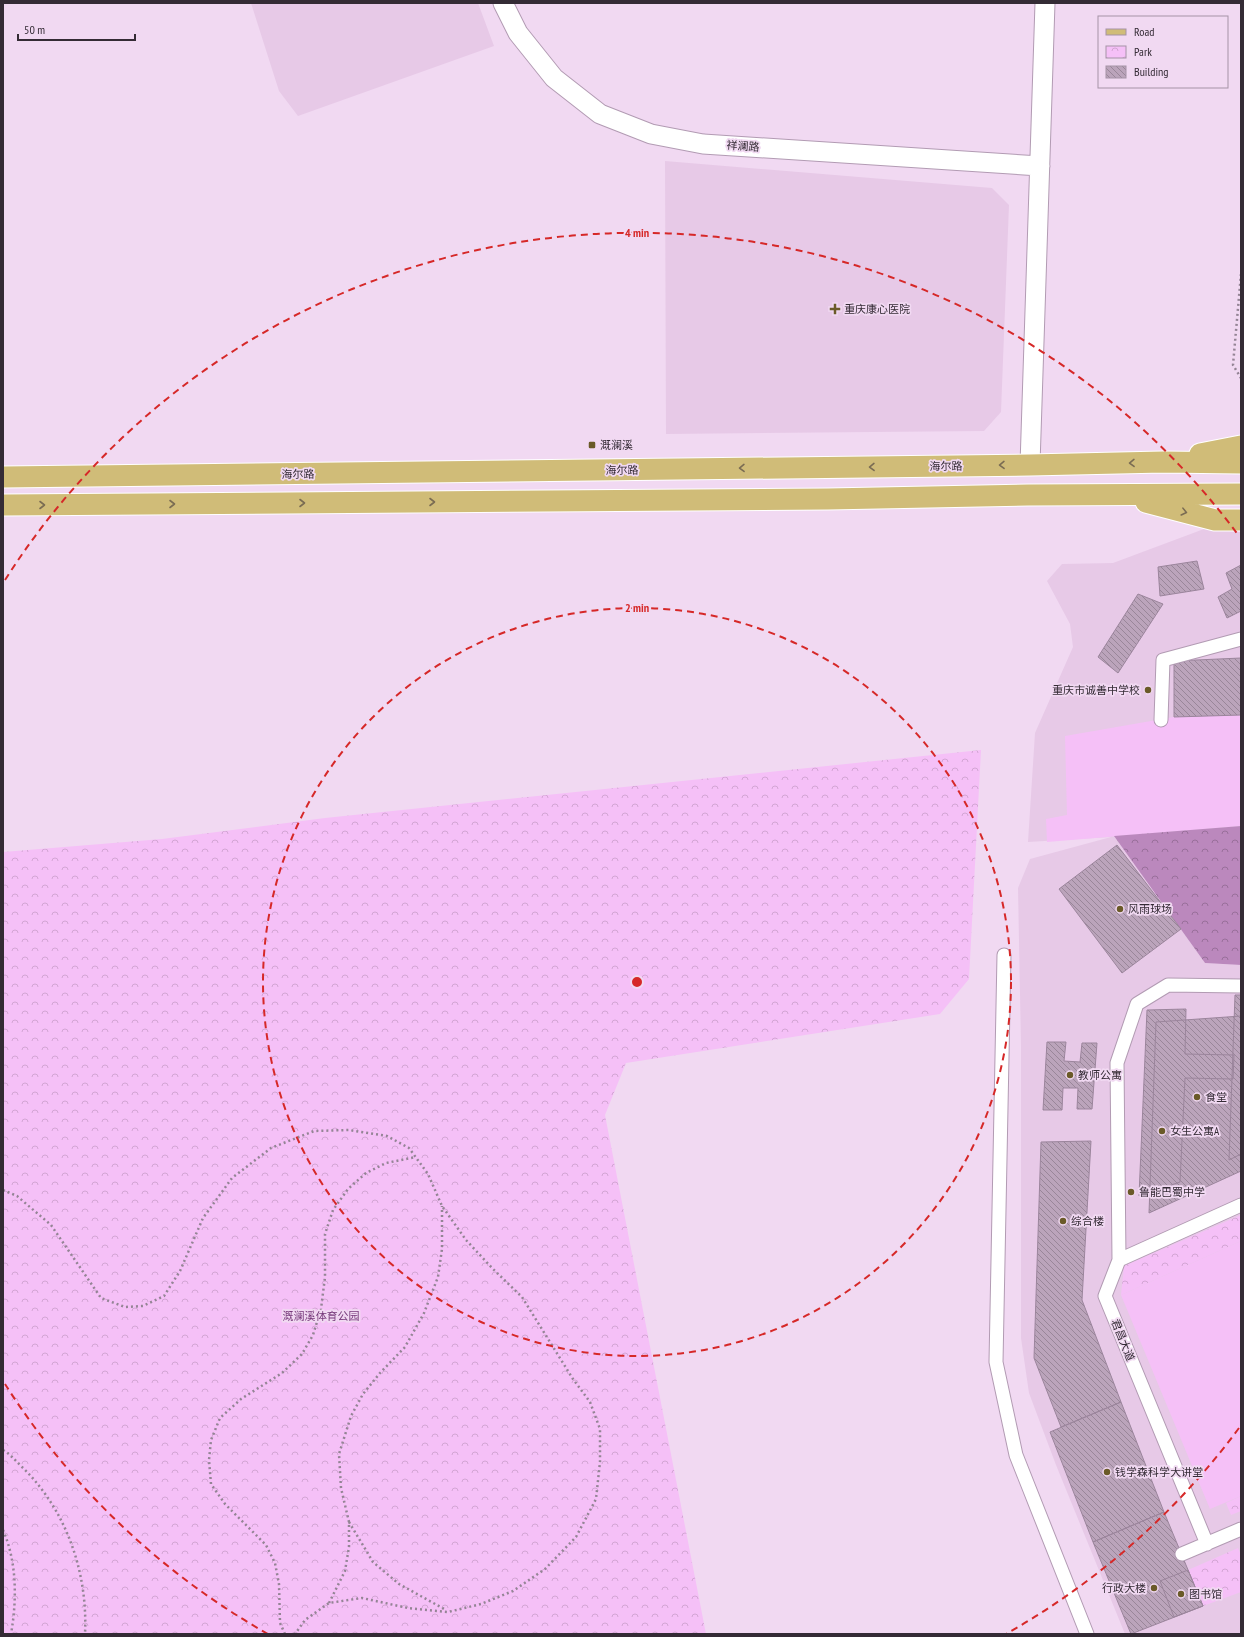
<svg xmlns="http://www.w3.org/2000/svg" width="1244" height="1637" font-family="'PT Sans Narrow','Noto Sans SC',sans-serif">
	<defs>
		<pattern id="forest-crowns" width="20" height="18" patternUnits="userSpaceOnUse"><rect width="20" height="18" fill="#bb88bd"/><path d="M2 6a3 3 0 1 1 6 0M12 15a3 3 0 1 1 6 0" fill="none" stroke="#996f9a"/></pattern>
		<pattern id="park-crowns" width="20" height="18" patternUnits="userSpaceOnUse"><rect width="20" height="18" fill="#f5c0f7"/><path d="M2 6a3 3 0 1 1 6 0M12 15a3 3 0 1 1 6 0" fill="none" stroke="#d3a5d4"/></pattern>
		<pattern id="building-back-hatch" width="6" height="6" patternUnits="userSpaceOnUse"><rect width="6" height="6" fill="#bba4bb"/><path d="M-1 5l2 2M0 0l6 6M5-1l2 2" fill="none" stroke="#998699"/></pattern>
	</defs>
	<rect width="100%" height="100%" fill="#f1d9f2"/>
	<path fill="#e7c9e7" d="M251,3H478L494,46L298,116L279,91Z
		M665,161L992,188L1009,205L1001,412L984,431L666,434Z
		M1212,526H1241V826L1114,836L1205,963L1241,965V1634H1125L1056,1465L1029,1393L1021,1338V1046L1018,888L1030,859L1111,837L1028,842L1035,733L1073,647L1070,624L1047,581L1062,564L1113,563Z"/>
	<path fill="#f5c0f7" d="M1241,715V826L1047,842L1046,819L1067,815L1065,736L1174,717Z
		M1241,1241V1496L1210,1509L1121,1295Z"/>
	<path fill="url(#forest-crowns)" d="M1241,826V965L1205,963L1114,836Z"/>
	<path fill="url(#park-crowns)" d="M981,750L969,979L940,1014L626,1063L605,1115L706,1634H3V852L162,839L325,818Z
		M1241,1215V1241L1121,1295L1124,1266Z
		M1241,1496V1511L1231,1515L1226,1503Z
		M1238,1548L1241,1555V1592L1203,1606L1188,1570Z"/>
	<path fill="url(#building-back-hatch)" stroke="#9b859c" d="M1197,561L1204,589L1160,596L1158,567Z
		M1241,565V611L1227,618L1218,597L1232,589L1226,573Z
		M1138,594L1163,604L1118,673L1098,657Z
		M1241,658V715L1174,717V661Z
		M1117,845L1181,929L1122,973L1059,889Z
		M1235,995H1241V1154L1229,1160Z
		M1186,1009L1185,1054L1234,1055L1233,1079L1185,1078L1180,1182L1139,1196L1147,1010Z
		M1241,1016V1171L1149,1213L1156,1022Z
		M1047,1042H1066L1064,1061L1080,1062L1082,1043H1097L1092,1109H1077L1078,1088H1063L1062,1110H1043Z
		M1091,1141L1082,1300L1121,1402L1061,1427L1034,1358L1041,1142Z
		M1121,1402L1164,1512L1093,1542L1050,1432Z
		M1164,1512L1203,1606L1131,1634L1093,1542Z
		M1188,1570L1203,1606L1174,1617L1160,1581Z"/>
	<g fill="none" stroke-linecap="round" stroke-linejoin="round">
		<g stroke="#b29bb3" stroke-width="15">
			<path id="street" d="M1161,720L1163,660L1241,639
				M1004,955L996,1362L1016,1455L1087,1634
				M1119,1260L1117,1063L1137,1004L1168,985L1241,986
				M1207,1544L1105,1296L1119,1260L1241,1205
				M1182,1554L1241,1529"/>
		</g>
		<g stroke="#b29bb3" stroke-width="21">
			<path id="secondary" d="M503,3L518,33L554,78L600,114L651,134L703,144L1040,166
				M1030,465L1045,3"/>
		</g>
		<g stroke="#fff" stroke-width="23">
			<path id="primary" d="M1200,454L1241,446
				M3,477L1030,465L1163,462L1241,463
				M1146,502L1215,520H1241
				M3,505L828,499L1028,495L1241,494"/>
		</g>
		<path stroke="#948495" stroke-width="2.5" stroke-dasharray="2 3" stroke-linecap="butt" d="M1241,274L1233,365L1241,378
			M3,1190L17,1196L51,1225L101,1298L125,1307L143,1306L164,1296L180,1271L203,1218L232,1178L271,1148L314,1131L349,1130L387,1136L409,1148L428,1174L442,1206L466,1240L493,1269L522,1297L573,1379L590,1402L600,1429V1462L596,1499L576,1537L545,1569L513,1591L481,1604L448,1612L408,1608L362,1598L329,1603L305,1620L295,1634
			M3,1450C10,1454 15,1460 21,1466C66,1509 88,1572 85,1634
			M349,1522L373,1562L399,1584L446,1610
			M3,1530C17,1562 17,1600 11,1634
			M329,1603L345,1571L349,1547V1522L341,1488L339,1454L351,1416L363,1394L380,1373L405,1347L424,1313L438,1277L442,1249V1206
			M285,1634L280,1623L279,1584L275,1563L266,1545L225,1504L211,1484L209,1460L211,1440L220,1418L241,1399L282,1373L302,1354L313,1335L321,1309L325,1277V1234L333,1210L348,1189L366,1173L386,1163L416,1157"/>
		<use href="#street" stroke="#fff" stroke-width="13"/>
		<use href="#secondary" stroke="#fff" stroke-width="19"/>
		<use href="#primary" stroke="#d0bc78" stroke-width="21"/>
	</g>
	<defs><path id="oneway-chevron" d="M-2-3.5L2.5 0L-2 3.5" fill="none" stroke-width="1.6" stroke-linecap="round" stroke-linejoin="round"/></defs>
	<g stroke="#7a6c53">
		<use href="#oneway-chevron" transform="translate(1132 463) rotate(179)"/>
		<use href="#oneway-chevron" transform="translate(1002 465) rotate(179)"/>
		<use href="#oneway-chevron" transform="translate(872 467) rotate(179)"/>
		<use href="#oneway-chevron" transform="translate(742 468) rotate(179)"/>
		<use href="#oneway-chevron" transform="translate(432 502)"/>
		<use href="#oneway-chevron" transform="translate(302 503)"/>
		<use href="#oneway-chevron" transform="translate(172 504)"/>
		<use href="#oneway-chevron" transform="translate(42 505)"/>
		<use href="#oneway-chevron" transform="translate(1184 512) rotate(14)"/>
	</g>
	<g fill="none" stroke="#d62828" stroke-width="2" stroke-dasharray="7 5">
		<circle cx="637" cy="982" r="374"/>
		<path d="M1239 1428A749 749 0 0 1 1006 1634M268 1634A749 749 0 0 1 5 1384M5 580A749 749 0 0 1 1239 536"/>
	</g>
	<g fill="#6a5a28" stroke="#f1d9f2" stroke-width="1.5">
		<path d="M833 303h4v4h4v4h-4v4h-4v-4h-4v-4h4z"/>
		<rect x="588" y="441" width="8" height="8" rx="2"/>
		<circle cx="1148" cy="690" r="4"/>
		<circle cx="1120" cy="909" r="4"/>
		<circle cx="1070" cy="1075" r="4"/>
		<circle cx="1197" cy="1097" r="4"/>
		<circle cx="1162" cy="1131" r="4"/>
		<circle cx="1131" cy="1192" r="4"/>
		<circle cx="1063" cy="1221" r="4"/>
		<circle cx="1107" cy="1472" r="4"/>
		<circle cx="1154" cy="1588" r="4"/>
		<circle cx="1181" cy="1594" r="4"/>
	</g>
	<g text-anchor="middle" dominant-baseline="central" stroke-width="3.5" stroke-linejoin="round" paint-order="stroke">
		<g font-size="11" fill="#342b35" stroke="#f1d9f2">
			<text transform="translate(743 146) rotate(4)">祥澜路</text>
			<text transform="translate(946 466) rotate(-1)">海尔路</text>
			<text transform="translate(622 470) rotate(-1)">海尔路</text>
			<text transform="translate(298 474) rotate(-1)">海尔路</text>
			<text transform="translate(1123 1340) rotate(68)">君昌大道</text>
		</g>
		<g font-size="11" fill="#342b35" stroke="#f1d9f2" text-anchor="start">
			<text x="844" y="309">重庆康心医院</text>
			<text x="600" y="445">溉澜溪</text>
			<text x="1140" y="690" text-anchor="end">重庆市诚善中学校</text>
			<text x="1128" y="909">风雨球场</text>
			<text x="1078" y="1075">教师公寓</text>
			<text x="1205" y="1097">食堂</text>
			<text x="1170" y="1131">女生公寓A</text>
			<text x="1139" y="1192">鲁能巴蜀中学</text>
			<text x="1071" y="1221">综合楼</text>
			<text x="1115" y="1472">钱学森科学大讲堂</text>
			<text x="1146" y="1588" text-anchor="end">行政大楼</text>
			<text x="1189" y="1594">图书馆</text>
		</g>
		<g font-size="11" fill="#76387a" stroke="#f1d9f2">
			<text x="321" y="1316">溉澜溪体育公园</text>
		</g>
	</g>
	<circle cx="637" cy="982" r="6" fill="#d62828" stroke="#f1d9f2" stroke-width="2"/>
	<g font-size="12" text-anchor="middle" font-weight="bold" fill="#d62828" stroke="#f1d9f2" stroke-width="3.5" stroke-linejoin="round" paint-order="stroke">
		<text x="637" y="237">4 min</text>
		<text x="637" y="612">2 min</text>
	</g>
	<rect width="1244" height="1637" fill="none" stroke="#342b35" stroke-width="8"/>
	<rect x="1098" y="16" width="130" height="72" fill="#f1d9f2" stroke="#a593a6"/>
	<rect x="1106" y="29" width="20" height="6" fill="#d0bc78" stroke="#a593a6"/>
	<text x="1134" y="36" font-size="12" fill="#342b35">Road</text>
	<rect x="1106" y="46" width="20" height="12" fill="url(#park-crowns)" stroke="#a593a6"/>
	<text x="1134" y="56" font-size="12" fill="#342b35">Park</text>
	<rect x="1106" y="66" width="20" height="12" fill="url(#building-back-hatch)" stroke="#a593a6"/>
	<text x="1134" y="76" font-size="12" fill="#342b35">Building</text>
	<path d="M18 34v6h117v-6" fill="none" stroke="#342b35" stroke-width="2"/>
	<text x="24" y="34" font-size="12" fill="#342b35" stroke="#f1d9f2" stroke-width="3" paint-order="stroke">50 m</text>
</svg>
